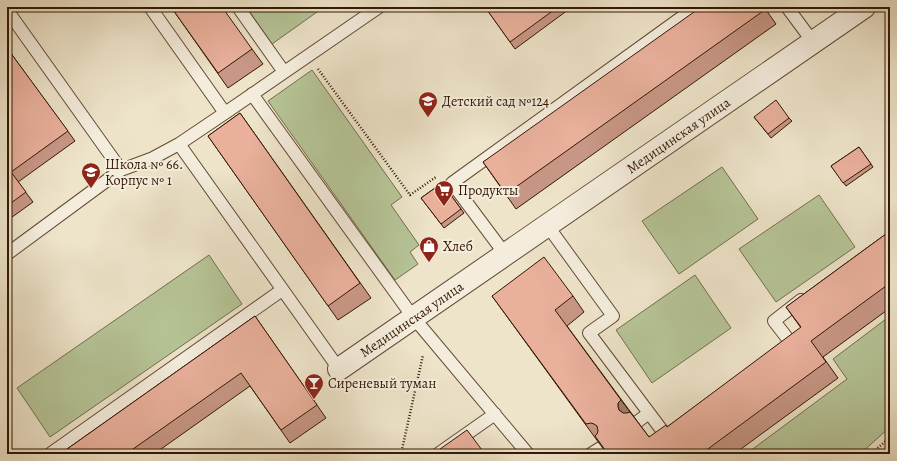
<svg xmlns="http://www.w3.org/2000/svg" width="897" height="461" font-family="Alegreya,serif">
	<rect width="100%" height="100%" fill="#eee4ca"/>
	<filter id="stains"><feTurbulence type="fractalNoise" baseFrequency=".005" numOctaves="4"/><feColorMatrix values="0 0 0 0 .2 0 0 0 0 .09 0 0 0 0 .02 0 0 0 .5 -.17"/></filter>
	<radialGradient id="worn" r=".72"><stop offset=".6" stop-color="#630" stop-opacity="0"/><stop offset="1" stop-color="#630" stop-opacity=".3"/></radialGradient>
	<path fill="#b6c598" stroke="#746e4d" d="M246,7H324L272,44Z
		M312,70L402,197L391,205L419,245L410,252L418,264L395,280L268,101Z
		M722,167L758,219L679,274L642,221Z
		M819,195L855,247L776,302L739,249Z
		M209,255L242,304L50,437L17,388Z
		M695,275L731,328L652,383L616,330Z
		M890,316V427L860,454H746L847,379L833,359Z"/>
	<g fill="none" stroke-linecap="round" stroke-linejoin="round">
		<g stroke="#624a34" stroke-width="14">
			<path id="service" d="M150,7L225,113L179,144L339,369
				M238,7L284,72
				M787,7L813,42
				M7,10L121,170L7,254
				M252,94L413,317L528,454
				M225,113L379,7
				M121,170L153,158L179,144
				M547,225L613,316L589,333L667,437L671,433
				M505,254L452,183L696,7
				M784,349L791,343L774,321L801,300
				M637,422L649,413
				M50,454L282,290
				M438,454L495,414
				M591,454L602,447"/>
		</g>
		<g stroke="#624a34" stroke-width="24">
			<g id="minor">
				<path id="s1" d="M339,369L864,7"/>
			</g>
		</g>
		<path stroke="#331702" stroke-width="2.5" stroke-dasharray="1 2" stroke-linecap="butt" d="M318,69L410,195L436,177H437
			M401,454L423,355
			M871,454L890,437"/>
		<use href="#service" stroke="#f4eddd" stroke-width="12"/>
		<use href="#minor" stroke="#f4eddd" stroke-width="22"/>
	</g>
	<path fill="#c89786" stroke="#331702" d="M171,7L252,49L263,64L228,88Z
		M485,7H572L515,49Z
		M764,7L776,24L516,209L483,162Z
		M7,48L75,141L18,182L33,202L8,220L7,218V123L9,121Z
		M240,113L371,298L338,320L208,136Z
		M754,117L789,118L792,121L771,138Z
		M859,147L873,167L846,186L831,166Z
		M442,183L464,213L444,228L421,198Z
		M890,231V308L823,357L838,378L734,454H607L492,296H573L584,312L567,326L649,437L667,427L801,328L786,307Z
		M255,316L326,418L290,443L250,386L154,454H60Z"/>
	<path fill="#a37b6d" stroke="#331702" d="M621,400L633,416L630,419L619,410L618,407V403Z"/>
	<path fill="#e9b09c" stroke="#331702" d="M171,7H222L252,49L218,73Z
		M485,7H558L510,42Z
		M701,7H764L766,9L506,194L483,162Z
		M7,48L68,131L11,172L26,192L7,206V123L9,121L7,119Z
		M776,100L789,118L768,134L754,117Z
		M240,113L360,283L328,306L208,136Z
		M859,147L871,164L843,183L831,166Z
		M442,183L461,209L441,224L421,198Z
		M890,231V283L811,341L826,362L701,454H608L595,436L597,434L598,431L597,426L594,424L591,423L586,424L492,296L544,257L573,296L555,310L621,400L618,403V407L619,410L623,413H627L630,412L649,437L666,425L667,427L801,327L786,307Z
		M255,316L317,405L281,430L241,373L126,454H60Z
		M467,430L485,454H433Z"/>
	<defs>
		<g id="school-pin" transform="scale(1)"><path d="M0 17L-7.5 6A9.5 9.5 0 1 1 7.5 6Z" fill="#8f2418" stroke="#f4eddd"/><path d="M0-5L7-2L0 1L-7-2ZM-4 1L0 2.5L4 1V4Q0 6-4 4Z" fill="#fff"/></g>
		<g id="supermarket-pin" transform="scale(1)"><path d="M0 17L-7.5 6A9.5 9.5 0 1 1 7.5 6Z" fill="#8f2418" stroke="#f4eddd"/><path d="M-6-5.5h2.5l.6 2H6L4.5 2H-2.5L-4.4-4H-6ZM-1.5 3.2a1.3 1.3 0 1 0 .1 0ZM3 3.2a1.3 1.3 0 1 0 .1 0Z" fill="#fff"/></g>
		<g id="shop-pin" transform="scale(1)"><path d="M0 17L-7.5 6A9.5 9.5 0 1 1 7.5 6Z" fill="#8f2418" stroke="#f4eddd"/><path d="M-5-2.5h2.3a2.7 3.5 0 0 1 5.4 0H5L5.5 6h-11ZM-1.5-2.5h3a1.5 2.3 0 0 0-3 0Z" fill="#fff"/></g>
		<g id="bar-pin" transform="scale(1)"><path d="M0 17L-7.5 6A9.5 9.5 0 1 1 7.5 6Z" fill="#8f2418" stroke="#f4eddd"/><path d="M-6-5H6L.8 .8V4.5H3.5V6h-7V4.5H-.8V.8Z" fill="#fff"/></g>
	</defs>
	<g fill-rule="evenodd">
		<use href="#school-pin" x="428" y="101"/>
		<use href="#school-pin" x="91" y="172"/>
		<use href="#supermarket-pin" x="444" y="190"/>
		<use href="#shop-pin" x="429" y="246"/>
		<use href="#bar-pin" x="314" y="383"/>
	</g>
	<g text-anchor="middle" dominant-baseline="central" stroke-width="4" stroke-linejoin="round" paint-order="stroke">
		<g font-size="14" fill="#331702" stroke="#f4eddd" text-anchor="start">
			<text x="442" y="101">Детский сад №124</text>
			<text x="105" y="164">Школа № 66.<tspan x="105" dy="16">Корпус № 1</tspan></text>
			<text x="458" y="190">Продукты</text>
			<text x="443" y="246">Хлеб</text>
			<text x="328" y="383">Сиреневый туман</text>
		</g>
		<g font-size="14" fill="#331702" stroke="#f4eddd">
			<text stroke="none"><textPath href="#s1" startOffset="412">Медицинская улица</textPath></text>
			<text stroke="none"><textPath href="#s1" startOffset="88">Медицинская улица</textPath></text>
		</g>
	</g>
	<rect width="897" height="461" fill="none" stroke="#eee4ca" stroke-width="24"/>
	<rect x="8" y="8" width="881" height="445" fill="none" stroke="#331702" stroke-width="2"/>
	<rect x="12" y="12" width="873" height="437" fill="none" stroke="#331702"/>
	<rect width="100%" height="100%" filter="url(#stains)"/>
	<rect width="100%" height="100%" fill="url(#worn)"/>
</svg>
